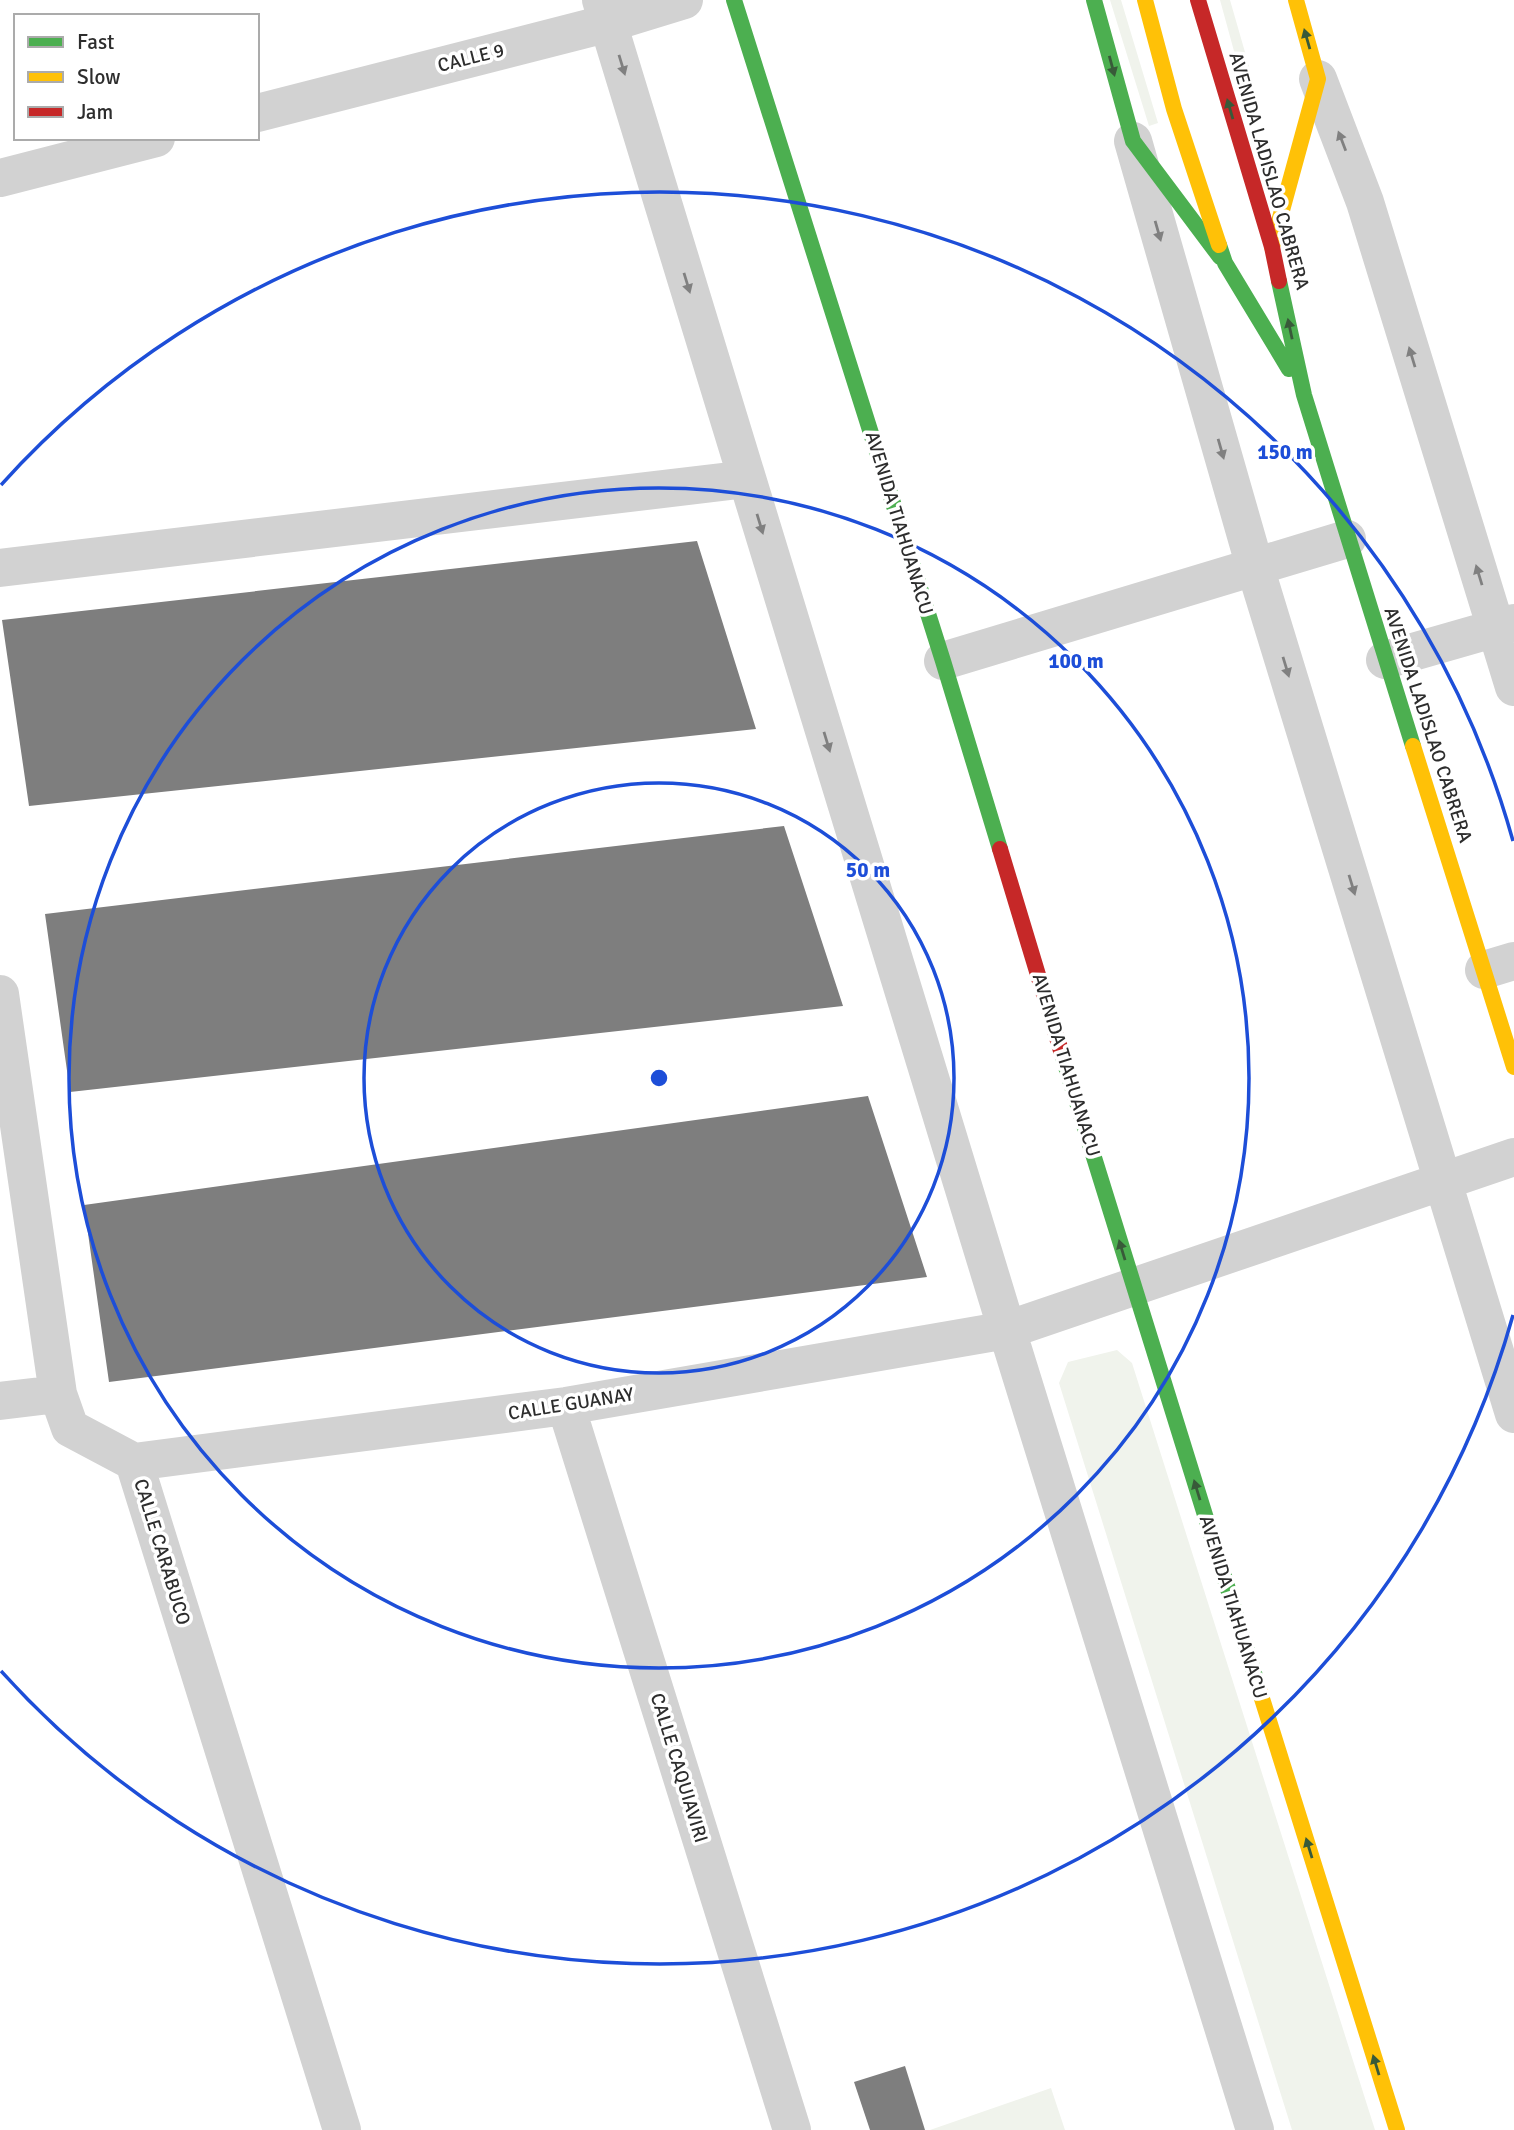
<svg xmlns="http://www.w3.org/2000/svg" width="1514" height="2130" font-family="Signika,sans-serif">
	<rect width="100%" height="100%" fill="#fff"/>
	<path fill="#f0f3ec" d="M1110,0H1121L1158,123L1149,126Z
		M1220,0H1230L1253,80L1243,84Z
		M1117,1350L1132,1363L1375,2130H1292L1059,1383L1068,1362Z
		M1051,2088L1065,2130H930Z"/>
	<path fill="#7e7e7e" d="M697,541L756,729L29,806L2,620Z
		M784,826L843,1006L70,1092L45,914Z
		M868,1096L927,1277L109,1382L84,1205Z
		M905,2066L925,2130H870L854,2082Z"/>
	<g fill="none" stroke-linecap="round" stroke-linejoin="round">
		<path stroke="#d2d2d2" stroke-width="38" d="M601,0L1007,1330L1255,2130
			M1318,79L1365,202L1514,687
			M257,113L609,23L684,0
			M1133,141L1255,567L1514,1414
			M0,178L156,138
			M0,568L747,479
			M1385,660L1514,623
			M943,661L1347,539
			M1484,970L1514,961
			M0,994L58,1394L70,1428L134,1462L342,2130
			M0,1401L58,1394
			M566,1406L792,2130
			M134,1462L566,1406L1007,1330L1514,1157"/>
		<path stroke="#4caf50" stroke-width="16" d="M734,0L943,661L1000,849
			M1094,0L1133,141L1220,257
			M1219,245L1225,263L1289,369
			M1279,281L1304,395L1413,746
			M1061,1051L1259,1689"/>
		<path stroke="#ffc107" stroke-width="16" d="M1145,0L1174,109L1219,245
			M1272,247L1318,79L1296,0
			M1413,746L1514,1067
			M1259,1689L1397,2130"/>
		<path stroke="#c62828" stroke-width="16" d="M1198,0L1272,247L1279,281
			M1000,849L1061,1051"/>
	</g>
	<defs><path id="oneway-solid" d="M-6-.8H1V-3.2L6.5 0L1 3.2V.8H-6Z" transform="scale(1.75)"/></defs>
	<g fill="#385a39">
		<use href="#oneway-solid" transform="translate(1307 39) rotate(-106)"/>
		<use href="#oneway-solid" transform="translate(1112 66) rotate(75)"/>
		<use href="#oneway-solid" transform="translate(1230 109) rotate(-106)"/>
		<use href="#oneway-solid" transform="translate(1290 329) rotate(-102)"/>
		<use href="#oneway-solid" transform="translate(1122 1250) rotate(-107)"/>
		<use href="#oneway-solid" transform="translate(1197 1490) rotate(-107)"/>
		<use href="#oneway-solid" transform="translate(1309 1848) rotate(-107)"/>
		<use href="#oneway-solid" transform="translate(1376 2065) rotate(-107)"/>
	</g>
	<g fill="#808080">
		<use href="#oneway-solid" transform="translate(622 65) rotate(73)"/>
		<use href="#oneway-solid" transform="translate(1342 141) rotate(-111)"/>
		<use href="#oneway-solid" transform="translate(1158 231) rotate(74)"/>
		<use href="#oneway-solid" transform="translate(687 283) rotate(73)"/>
		<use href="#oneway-solid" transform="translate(1412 357) rotate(-107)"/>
		<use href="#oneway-solid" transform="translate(1221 449) rotate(74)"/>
		<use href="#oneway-solid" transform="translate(760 524) rotate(73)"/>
		<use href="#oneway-solid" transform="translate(1479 575) rotate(-107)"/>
		<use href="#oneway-solid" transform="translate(1286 667) rotate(73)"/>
		<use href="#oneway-solid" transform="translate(827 742) rotate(73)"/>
		<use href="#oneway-solid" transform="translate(1352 885) rotate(73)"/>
	</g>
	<g fill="none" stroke="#1d4ed8" stroke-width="3.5">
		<circle cx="659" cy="1078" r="295"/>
		<circle cx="659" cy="1078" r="590"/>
		<path d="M1513 1315A886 886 0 0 1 1 1671M1 485A886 886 0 0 1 1513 841"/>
	</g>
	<g text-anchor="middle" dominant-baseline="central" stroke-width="7" stroke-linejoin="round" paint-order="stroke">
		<g font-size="19" fill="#2d2d2d" stroke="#fff">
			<text transform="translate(471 58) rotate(-14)">CALLE 9</text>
			<text transform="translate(1269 171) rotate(74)">AVENIDA LADISLAO CABRERA</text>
			<text transform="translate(899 523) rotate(73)">AVENIDA TIAHUANACU</text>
			<text transform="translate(1428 725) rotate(72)">AVENIDA LADISLAO CABRERA</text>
			<text transform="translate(1066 1065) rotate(73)">AVENIDA TIAHUANACU</text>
			<text transform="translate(571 1404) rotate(-9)">CALLE GUANAY</text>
			<text transform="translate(162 1552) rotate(73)">CALLE CARABUCO</text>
			<text transform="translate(1233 1607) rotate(73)">AVENIDA TIAHUANACU</text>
			<text transform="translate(679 1768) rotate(73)">CALLE CAQUIAVIRI</text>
		</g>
	</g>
	<circle cx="659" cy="1078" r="10" fill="#1d4ed8" stroke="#fff" stroke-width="3.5"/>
	<g font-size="21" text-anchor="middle" font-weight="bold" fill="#1d4ed8" stroke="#fff" stroke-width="7" stroke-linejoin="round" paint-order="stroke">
		<text x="1285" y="459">150 m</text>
		<text x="1076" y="668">100 m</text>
		<text x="868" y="877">50 m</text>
	</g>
	<rect x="14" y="14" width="245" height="126" fill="#ffffff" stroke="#ababab" stroke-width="2"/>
	<rect x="28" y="37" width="35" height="10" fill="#4caf50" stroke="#ababab" stroke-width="2"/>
	<text x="77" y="49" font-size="21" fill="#2d2d2d">Fast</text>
	<rect x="28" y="72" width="35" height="10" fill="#ffc107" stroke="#ababab" stroke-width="2"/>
	<text x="77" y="84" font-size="21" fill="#2d2d2d">Slow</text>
	<rect x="28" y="107" width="35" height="10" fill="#c62828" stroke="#ababab" stroke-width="2"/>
	<text x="77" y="119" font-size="21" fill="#2d2d2d">Jam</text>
</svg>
